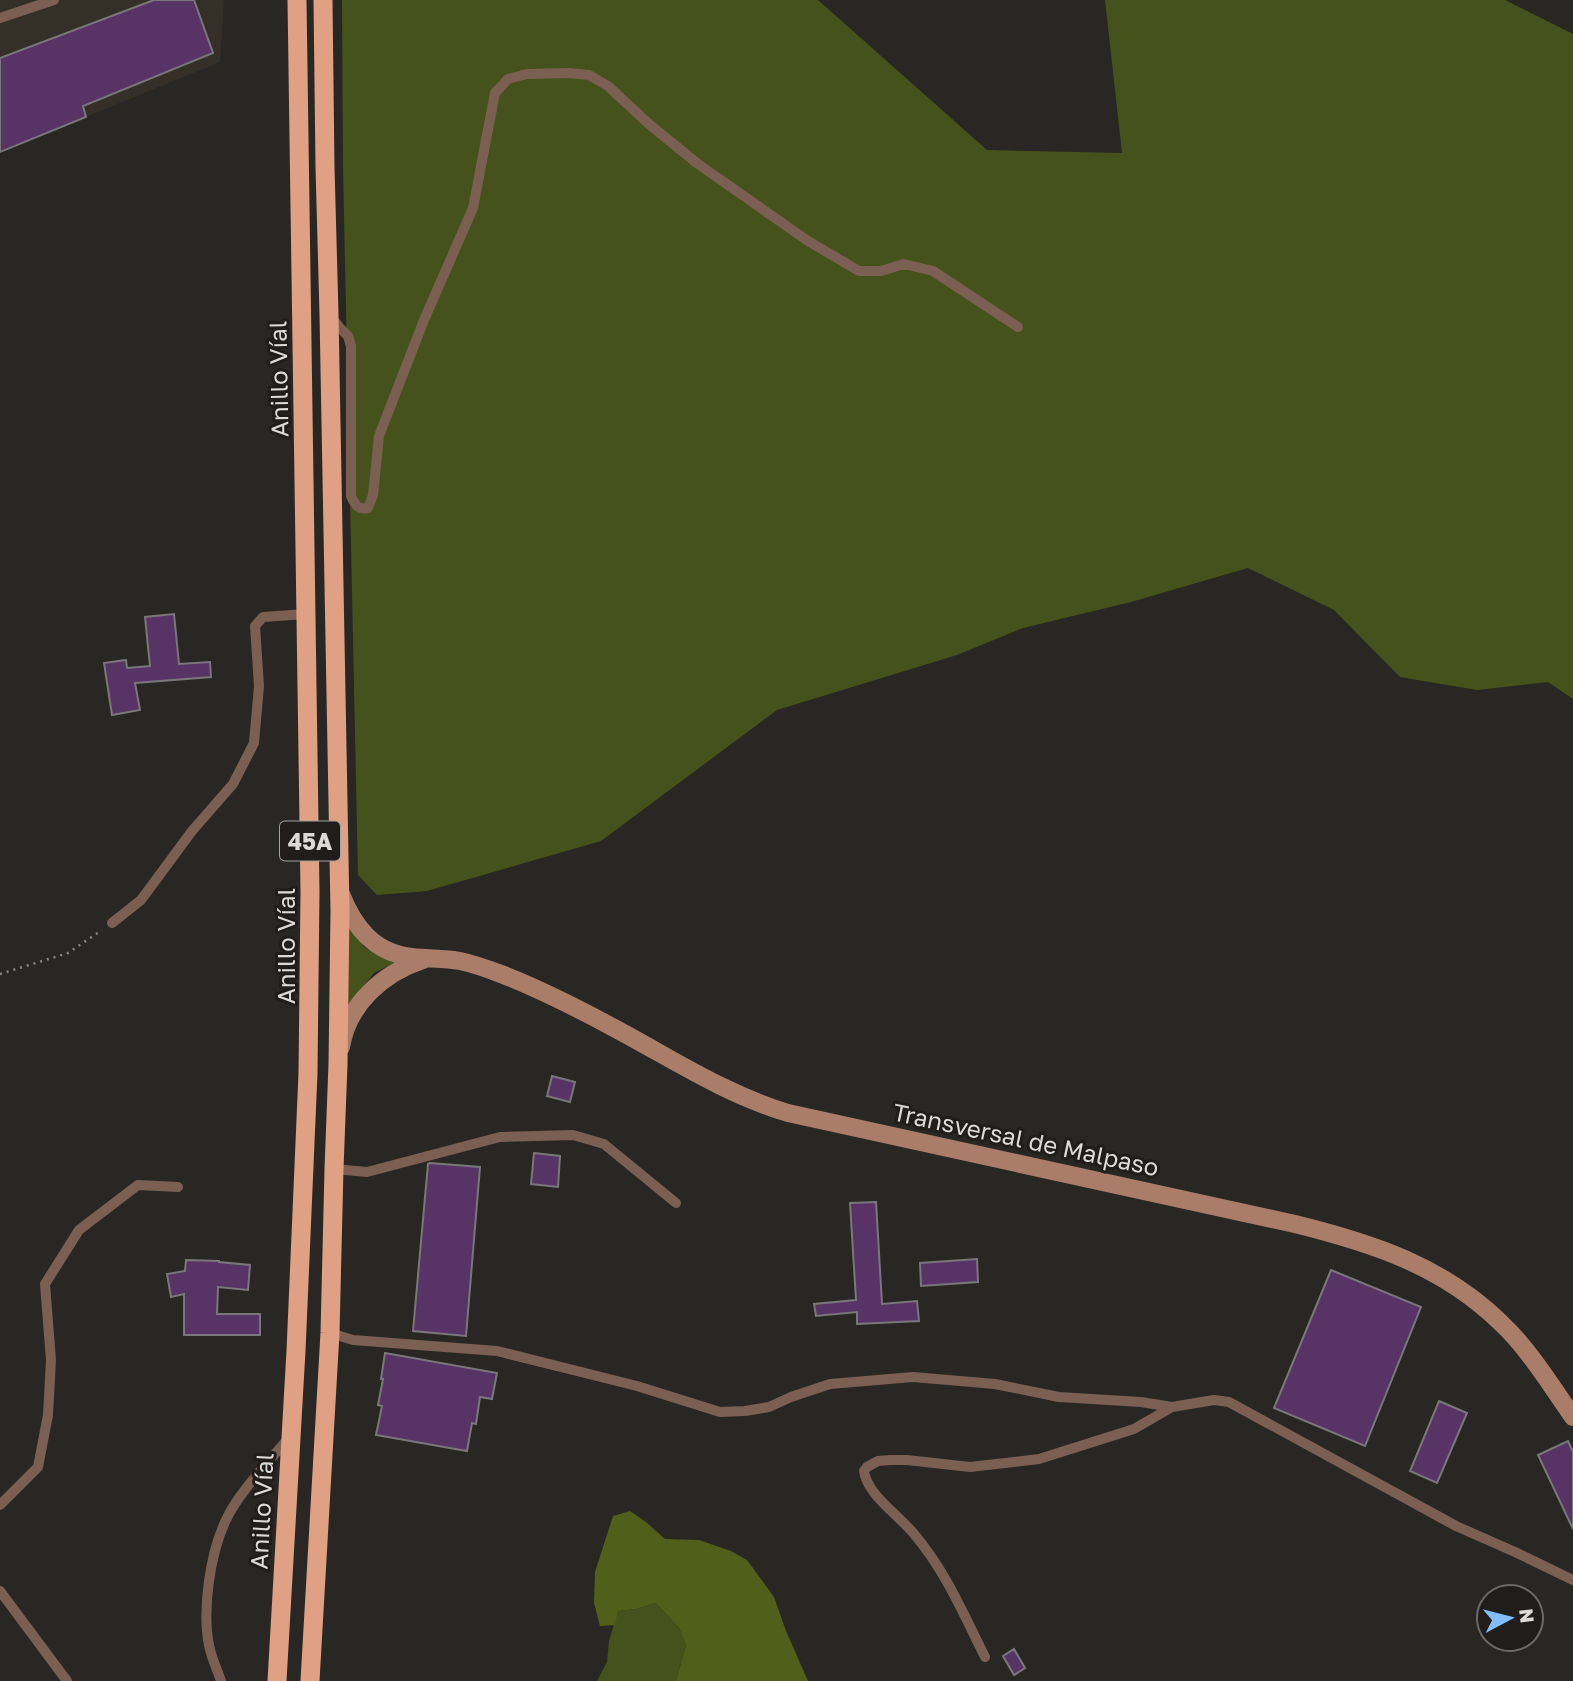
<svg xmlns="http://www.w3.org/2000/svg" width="1573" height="1681" font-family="'Golos Text',sans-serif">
	<rect width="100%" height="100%" fill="#292723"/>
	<path fill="#353027" d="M0,0H224L220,62L0,152Z"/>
	<path fill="#46521b" d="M342,0H818L987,150L1122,153L1105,0H1505L1573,34V699L1548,682L1477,690L1400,677L1334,610L1248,568L1131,602L1023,628L957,655L777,710L601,841L427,891L377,895L358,875L343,167Z
		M348,923L364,947L382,957L396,962L374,973L356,995L345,1024Z
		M656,1603L679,1628L686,1645L676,1681H597L607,1662L609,1641L618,1611L636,1609Z"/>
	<path fill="#515f1a" d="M630,1511L646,1522L665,1539L699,1540L731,1551L747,1560L774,1597L786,1631L808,1681H676L686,1645L679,1628L656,1603L636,1609L618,1611L615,1625L600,1626L594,1603L595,1572L613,1516Z"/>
	<path fill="#573366" stroke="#7a777b" stroke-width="2" d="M154,0H194L213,53L83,106L86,117L0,152V58Z
		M174,614L179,664L210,662L211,677L135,683L140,710L112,715L104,663L126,660L127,668L150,666L145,617Z
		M552,1076L575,1082L570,1102L547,1096Z
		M534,1153L560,1156L558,1187L531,1184Z
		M430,1163L480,1167L466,1336L413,1331L428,1164Z
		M876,1202L882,1304L917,1301L919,1321L857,1324V1312L816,1316L814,1304L856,1300L850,1203Z
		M977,1259L978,1282L921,1286L920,1263Z
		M186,1260L219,1261V1262L250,1265L248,1290L218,1287L217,1314H260V1335H184V1294L171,1297L167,1274L185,1271Z
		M1331,1270L1421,1307L1365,1446L1274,1408Z
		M385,1353L497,1373L492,1399L480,1397L476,1424L472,1423L467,1451L376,1435L382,1406L378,1405L383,1379H381Z
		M1439,1401L1467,1413L1437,1483L1410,1471Z
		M1568,1441L1573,1452V1529L1538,1455Z
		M1014,1649L1025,1668L1014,1675L1003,1656Z"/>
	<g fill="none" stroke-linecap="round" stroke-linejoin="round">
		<path stroke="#898784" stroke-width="2.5" stroke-dasharray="2 5" stroke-linecap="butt" d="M0,974L68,953L102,930"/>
		<path stroke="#7b5f52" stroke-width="10" d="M0,18L54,0
			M331,317L340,328L348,336L351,346V496C355,505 358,510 368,508L373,495L379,436L424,320L473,208L495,93L508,79L527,74L569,73L589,75L608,86L650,125L698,164L808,241L859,271H881L904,264L933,271L1018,327
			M112,923L141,900L192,831L233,784L254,743L259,686L255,626L263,617L306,614
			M334,1169L367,1172L500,1137L573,1135L604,1144L676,1203
			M330,1333L353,1340L497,1351L637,1386L720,1412L745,1411L769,1407L791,1397L830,1384L913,1377L995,1384L1059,1397L1141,1402L1172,1407L1214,1400L1229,1402L1456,1526L1515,1552L1573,1580
			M0,1505L38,1467L48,1415L51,1360L45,1284L79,1230L138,1185L178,1187
			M0,1591L67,1681
			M985,1657C964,1615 945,1570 914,1534C899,1515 867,1495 864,1471L867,1467L878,1461L890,1460H907L970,1467L1039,1459L1134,1429L1172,1407
			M221,1681C217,1669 211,1657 209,1645C202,1610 210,1555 225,1522C238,1493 267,1464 287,1440"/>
		<path stroke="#aa7d69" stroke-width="18" d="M341,894C354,927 374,953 412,957C428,959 444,958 460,961C474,964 488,969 501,974C540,989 579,1009 616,1029C674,1060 725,1094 788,1113L1295,1224C1372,1243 1443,1266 1501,1323C1528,1348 1552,1387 1573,1417
			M341,1047C348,1004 383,973 423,960"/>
		<path stroke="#e0a083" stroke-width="19" d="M277,1681L296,1351L308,1073L310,892L297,0
			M310,1681L330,1333L334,1169L338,1064L340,911L329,314L325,167L323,0"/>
	</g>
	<g text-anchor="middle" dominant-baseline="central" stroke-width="6" stroke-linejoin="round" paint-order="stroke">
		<rect fill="#201d1a" stroke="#a4a19f" stroke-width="2" x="280" y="821.5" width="60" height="39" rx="5"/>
		<g font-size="23" font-weight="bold" fill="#dcdad8">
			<text x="310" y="841">45A</text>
		</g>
		<g font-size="24" fill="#dcdad8" stroke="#201d1a">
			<text transform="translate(278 379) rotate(-91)">Anillo Víal</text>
			<text transform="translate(285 946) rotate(-90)">Anillo Víal</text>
			<text transform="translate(1026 1139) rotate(12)">Transversal de Malpaso</text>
			<text transform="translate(261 1511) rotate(-87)">Anillo Víal</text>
		</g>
	</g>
	<g transform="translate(1510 1618) rotate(83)"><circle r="33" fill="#201d1a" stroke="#6b6966" stroke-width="2"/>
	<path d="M0-5L12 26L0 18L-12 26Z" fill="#80bdfa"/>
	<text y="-10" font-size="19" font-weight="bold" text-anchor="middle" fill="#dcdad8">N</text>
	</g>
</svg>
